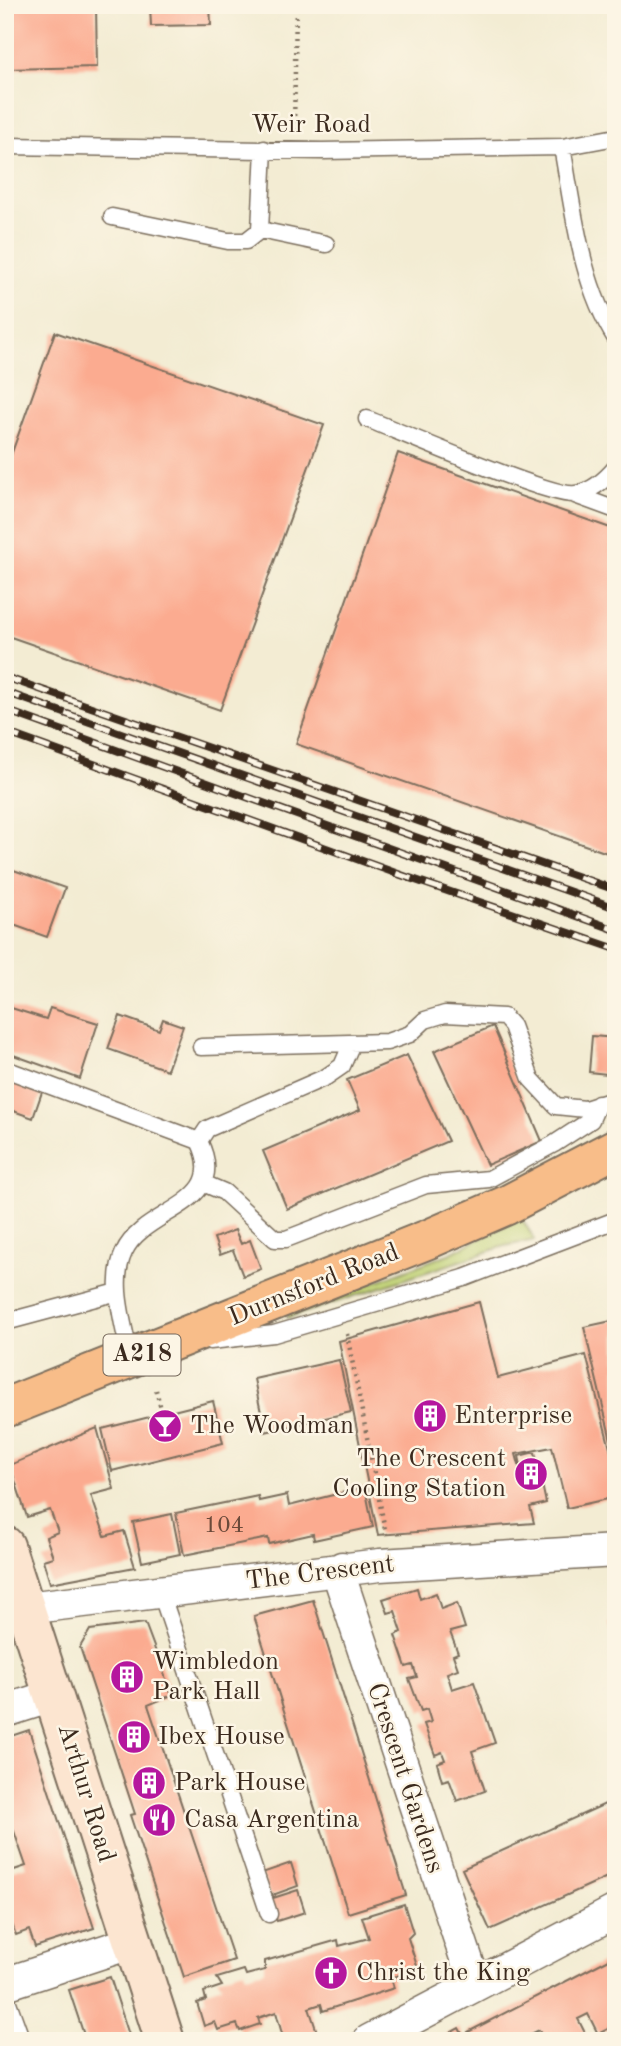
<svg xmlns="http://www.w3.org/2000/svg" width="621" height="2046" font-family="'Old Standard TT',serif">
	<rect width="100%" height="100%" fill="#fcf5e5"/>
	<filter id="ink" filterUnits="userSpaceOnUse"><feTurbulence type="fractalNoise" baseFrequency=".0143" numOctaves="2"/><feDisplacementMap in="SourceGraphic" scale="14" xChannelSelector="R" yChannelSelector="G"/><feConvolveMatrix kernelMatrix="1 2 1 2 8 2 1 2 1" color-interpolation-filters="sRGB"/></filter>
	<filter id="wash" filterUnits="userSpaceOnUse"><feTurbulence type="fractalNoise" baseFrequency=".00686" numOctaves="4" result="noise"/><feDisplacementMap in="SourceGraphic" scale="28" xChannelSelector="R" yChannelSelector="G"/><feGaussianBlur stdDeviation="1.57" result="paint"/><feColorMatrix in="noise" values="0 0 0 0 0 0 0 0 0 0 0 0 0 0 0 0 0 1.4 0 .05"/><feComposite in="paint" operator="in"/></filter>
	<g filter="url(#wash)">
		<rect width="100%" height="100%" fill="#f3ecd3"/>
		<path fill="#bfd174" stroke="#7d7e49" stroke-width="2" d="M521,1218L535,1240L505,1246L288,1318L287,1315L451,1253Z"/>
		<g id="blocks">
			<path fill="#fbab90" d="M5,5H96L97,67L5,69Z
				M150,5H210L211,25L151,26Z
				M55,332L324,425L220,710L5,635V472Z
				M398,453L616,530V856L296,744Z
				M5,867L65,888L47,937L5,922Z
				M5,1006L46,1019L50,1008L98,1023L80,1079L5,1052Z
				M120,1016L159,1030L163,1019L183,1026L167,1070L108,1049Z
				M493,1026L542,1141L487,1165L434,1051Z
				M592,1036L616,1038V1075L589,1072Z
				M407,1055L448,1141L287,1209L263,1151L360,1110L347,1080Z
				M5,1076L43,1089L33,1118L5,1108Z
				M235,1230L241,1244L250,1240L261,1269L243,1276L233,1250L220,1255L214,1238Z
				M479,1302L498,1378L586,1355L616,1472V1497L567,1508L552,1447L516,1454L526,1491L519,1456L535,1452L546,1503L530,1507L534,1523L378,1535L339,1341Z
				M616,1320V1457H615L584,1327Z
				M339,1360L351,1412L265,1432L254,1379Z
				M213,1401L223,1443L112,1471L102,1429Z
				M97,1428L114,1489L91,1495L105,1536L124,1531L135,1567L50,1583L43,1560L53,1557L46,1537L58,1532L50,1510L27,1517L10,1465Z
				M365,1487L373,1527L314,1540L313,1534L269,1544L268,1538L184,1555L176,1513L258,1496L259,1501L287,1495L289,1506Z
				M172,1514L180,1554L142,1562L133,1522Z
				M417,1588L420,1599L436,1593L441,1609L457,1603L465,1628L450,1632L458,1653L453,1655L458,1669L447,1673L452,1689L474,1682L495,1743L472,1751L485,1791L457,1801L449,1779L442,1781L437,1763L445,1760L442,1752L435,1755L424,1724L431,1722L427,1709L421,1711L409,1679L417,1677L413,1665L406,1667L395,1635L402,1632L395,1611L388,1613L383,1599Z
				M313,1600L406,1895L348,1913L254,1616Z
				M616,1620V1644H615L609,1623Z
				M145,1623L172,1695L148,1705L234,1960L184,1977L130,1815L135,1814L80,1647L90,1630Z
				M29,1730L94,1928L35,1947L29,1930L16,1935L5,1905V1873L26,1866L5,1805V1738Z
				M616,1799V1873L490,1930L462,1869Z
				M291,1863L298,1886L270,1896L262,1873Z
				M298,1890L305,1912L277,1921L270,1899Z
				M404,1904L413,1933L408,1938L418,1969L391,1978L394,1988L323,2011L321,2004L309,2008L317,2032L288,2041H284L276,2012L258,2018L260,2024L240,2031L237,2024L218,2030L215,2022L204,2026L197,2003L206,2000L204,1992L222,1986L217,1978L244,1970L246,1975L265,1970V1961L338,1940L339,1946L369,1938L362,1917Z
				M615,1956L616,2025L598,2034L588,2014L578,2019L589,2041H544L539,2030L531,2034L535,2041H472L468,2032Z
				M110,1977L131,2041H86L69,1990Z
				M459,2028L466,2041H435Z"/>
		</g>
	</g>
	<g filter="url(#ink)">
		<use href="#blocks" fill-opacity="0" stroke="#7b6e5d" stroke-width="2"/>
		<g fill="none" stroke-linecap="round" stroke-linejoin="round">
			<g stroke="#7b6e5d" stroke-width="19">
				<path id="lane" d="M5,146L322,151L562,147L616,137
					M562,147C574,212 580,282 616,339
					M112,217L228,241H246L260,230L264,149
					M260,230L326,244
					M367,419C401,432 551,498 576,494C593,491 606,479 616,467
					M575,495L616,510
					M201,1047L387,1042L410,1034L425,1020L445,1014L504,1017L512,1026L531,1079L556,1106L585,1109L616,1099
					M5,1069L199,1141C232,1207 144,1207 124,1252C109,1284 125,1326 130,1359
					M199,1141L207,1129L326,1077L342,1066L352,1043
					M203,1183L224,1192L275,1239H286L426,1185L489,1179L554,1144L591,1120L598,1104
					M5,1317L13,1320L118,1292
					M210,1341L274,1334L464,1278L616,1220
					M161,1593L269,1914
					M5,1994L22,2041"/>
			</g>
			<g stroke="#7b6e5d" stroke-width="35">
				<path id="street" d="M342,1568V1584L475,1985
					M26,1608L380,1565L616,1551
					M5,1711L55,1695
					M5,1984L133,1942
					M369,2041L616,1911"/>
			</g>
			<g stroke="#7b6e5d" stroke-width="42">
				<path id="secondary" d="M5,1546L165,2041"/>
			</g>
			<g stroke="#7b6e5d" stroke-width="42">
				<path id="primary" d="M5,1408L431,1238L507,1205L616,1148"/>
			</g>
			<path stroke="#7b6e5d" stroke-width="4.5" stroke-dasharray="2 5" stroke-linecap="butt" d="M294,130L296,5
				M347,1334L386,1535
				M156,1390L161,1409"/>
			<use href="#lane" stroke="#fff" stroke-width="16"/>
			<use href="#street" stroke="#fff" stroke-width="32"/>
			<use href="#secondary" stroke="#fce5d0" stroke-width="38"/>
			<use href="#primary" stroke="#f8bd89" stroke-width="38"/>
			<g stroke="#3b2a1e" stroke-width="8">
				<path id="rail" d="M5,677L616,890
					M5,692L616,908
					M5,710L616,930
					M5,732L401,875L616,949"/>
			</g>
			<use href="#rail" stroke="#fcf5e5" stroke-width="5" stroke-dasharray="16" stroke-linecap="butt"/>
		</g>
	</g>
	<defs>
		<g id="building-disc" transform="scale(1.75)"><circle r="9.5" fill="#b5179e" stroke="#fcf5e5"/><path d="M-4-6H4V6H1V3H-1V6H-4ZM-2.5-4.3h1.7v1.8h-1.7ZM.8-4.3h1.7v1.8H.8ZM-2.5-1h1.7V.8h-1.7ZM.8-1h1.7V.8H.8Z" fill="#fff"/></g>
		<g id="bar-disc" transform="scale(1.75)"><circle r="9.5" fill="#b5179e" stroke="#fcf5e5"/><path d="M-6-5H6L.8 .8V4.5H3.5V6h-7V4.5H-.8V.8Z" fill="#fff"/></g>
		<g id="restaurant-disc" transform="scale(1.75)"><circle r="9.5" fill="#b5179e" stroke="#fcf5e5"/><path d="M-5-6h1v4h1v-4h1v4h1v-4h1v5L-1.5 .5V6h-2V.5L-5-1ZM5-6V6H3V1.5H1.5Q1.5-4 5-6Z" fill="#fff"/></g>
		<g id="church-disc" transform="scale(1.75)"><circle r="9.5" fill="#b5179e" stroke="#fcf5e5"/><path d="M-1.2-6h2.4v3.5h3.3v2.4h-3.3V6h-2.4V-.1h-3.3v-2.4h3.3Z" fill="#fff"/></g>
	</defs>
	<g fill-rule="evenodd">
		<use href="#building-disc" x="430" y="1416"/>
		<use href="#bar-disc" x="165" y="1426"/>
		<use href="#building-disc" x="531" y="1474"/>
		<use href="#building-disc" x="127" y="1677"/>
		<use href="#building-disc" x="134" y="1737"/>
		<use href="#building-disc" x="149" y="1783"/>
		<use href="#restaurant-disc" x="159" y="1820"/>
		<use href="#church-disc" x="331" y="1973"/>
	</g>
	<g text-anchor="middle" dominant-baseline="central" stroke-width="5" stroke-linejoin="round" paint-order="stroke">
		<g font-size="23" fill="#6b4a3a">
			<text x="224" y="1525">104</text>
		</g>
		<rect fill="#fcf5e5" stroke="#75675a" stroke-width="2" x="103.5" y="1334.5" width="77" height="41" rx="5"/>
		<g font-size="24" font-weight="bold" fill="#3b2a1e">
			<text x="142" y="1355">A218</text>
		</g>
		<g font-size="26" fill="#3b2a1e" stroke="#fcf5e5">
			<text x="311" y="125">Weir Road</text>
			<text transform="translate(314 1285) rotate(-22)">Durnsford Road</text>
			<text transform="translate(320 1573) rotate(-7)">The Crescent</text>
			<text transform="translate(405 1778) rotate(72)">Crescent Gardens</text>
			<text transform="translate(86 1793) rotate(73)">Arthur Road</text>
		</g>
		<g font-size="26" fill="#3b2a1e" stroke="#fcf5e5" text-anchor="start">
			<text x="454" y="1416">Enterprise</text>
			<text x="190" y="1426">The Woodman</text>
			<text x="506" y="1459" text-anchor="end">The Crescent<tspan x="506" dy="30">Cooling Station</tspan></text>
			<text x="152" y="1662">Wimbledon<tspan x="152" dy="30">Park Hall</tspan></text>
			<text x="158" y="1737">Ibex House</text>
			<text x="174" y="1783">Park House</text>
			<text x="184" y="1820">Casa Argentina</text>
			<text x="356" y="1973">Christ the King</text>
		</g>
	</g>
	<rect width="621" height="2046" fill="none" stroke="#fcf5e5" stroke-width="28"/>
</svg>
